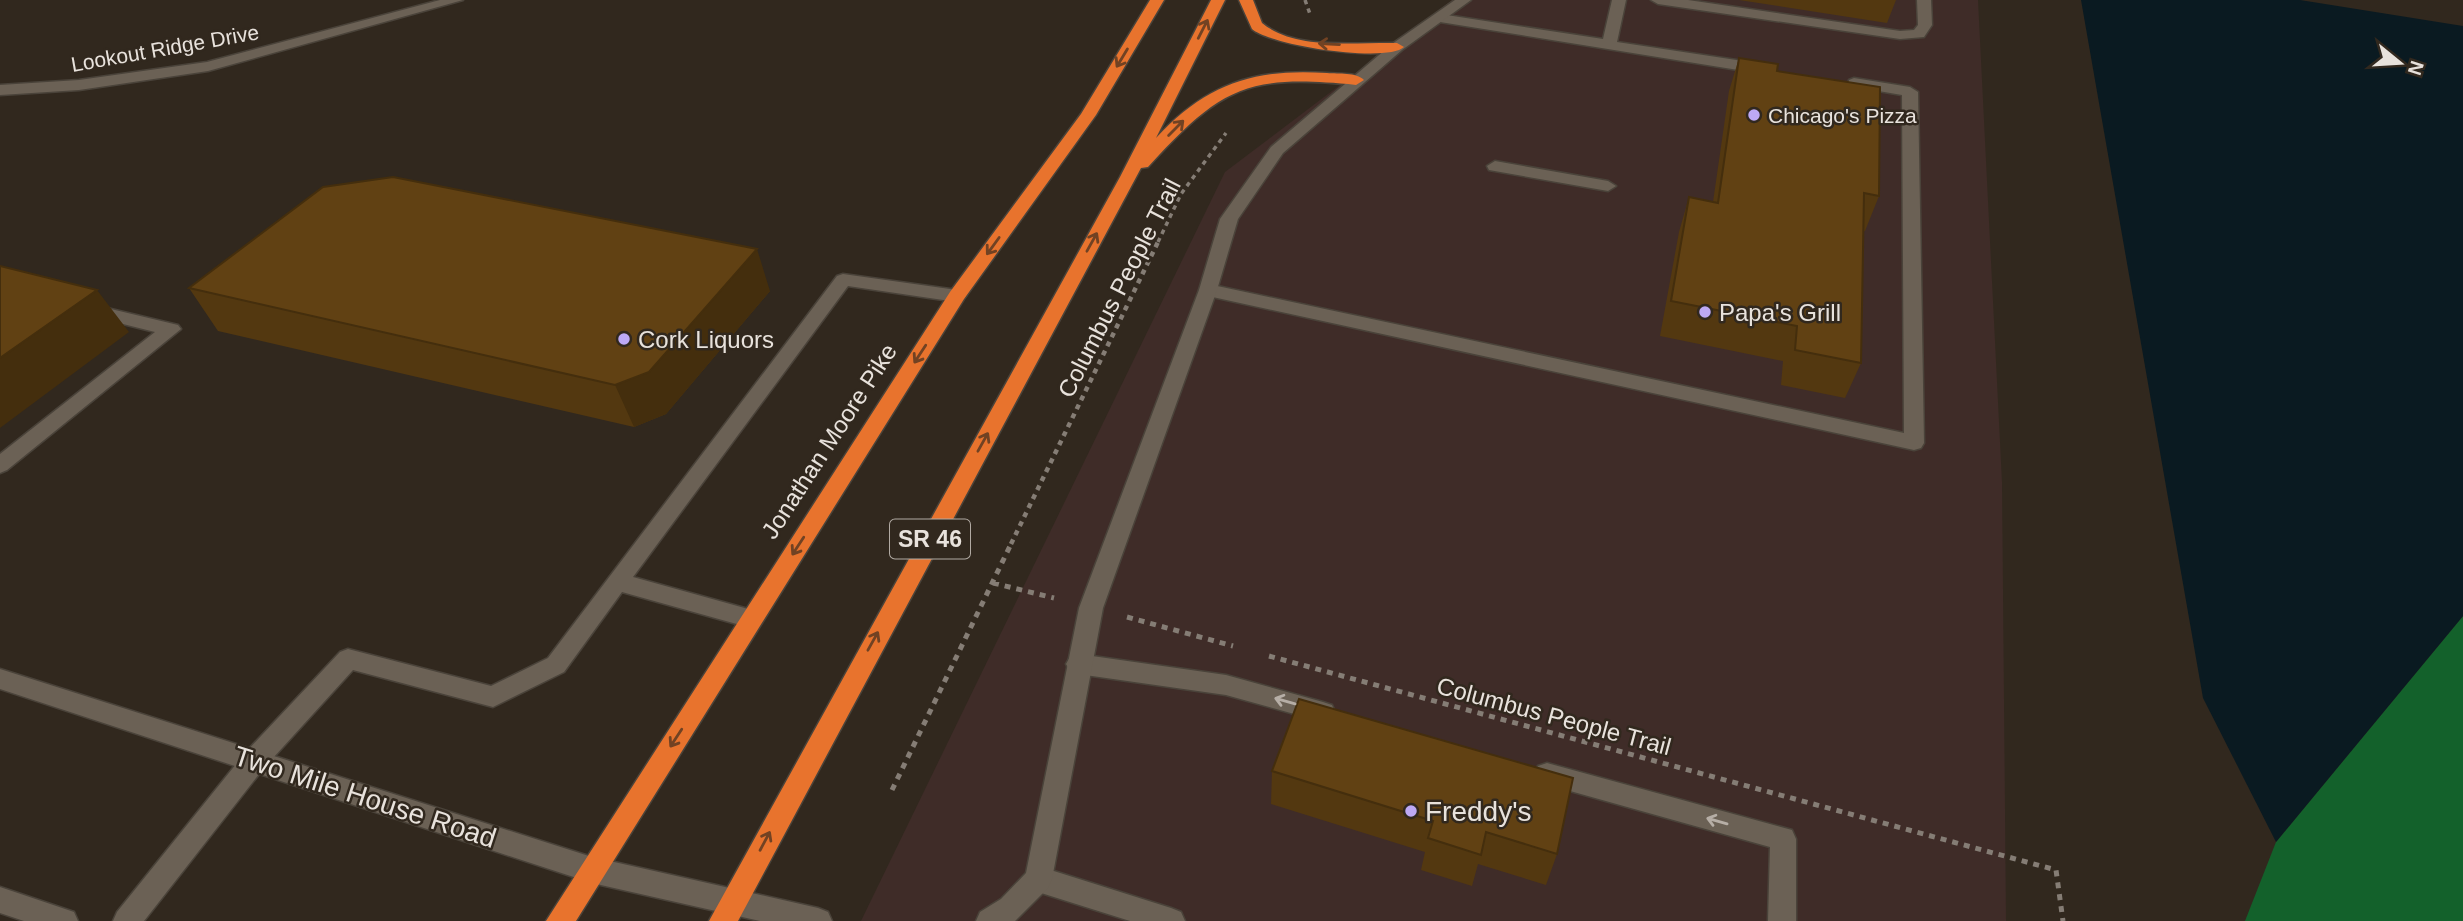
<svg xmlns="http://www.w3.org/2000/svg" width="2463" height="921" font-family="Arial,sans-serif">
	<rect width="100%" height="100%" fill="#31281e"/>
	<path fill="#3f2c28" d="M1452,0H1978L2002,482L2006,921H861L1225,172Z"/>
	<path fill="#13612b" d="M2463,616V921H2245L2276,842Z"/>
	<path fill="#0a1a21" d="M2081,0H2300L2463,26V616L2276,842L2203,698Z"/>
	<g fill="none" stroke-linecap="round" stroke-linejoin="round">
		<g stroke="#4a433a" stroke-width="3">
			<path id="lane" d="M1612,0H1626L1617,42L1763,64L1771,69L1763,74L1440,22L1433,18L1440,14L1603,39Z
				M1651,0H1688L1900,31L1914,30L1918,25L1917,0H1931L1932,25L1924,37L1900,39L1658,4Z
				M1854,78L1910,87L1918,92L1924,443L1921,448L1914,450L1208,296L1199,290L1208,284L1904,433L1902,95L1849,86V80Z
				M1495,161L1608,181L1616,186L1608,191L1489,170L1487,166Z
				M843,274L957,290L966,296L957,302L848,286L633,577L759,612L763,619L759,626L751,628L622,592L564,672L493,707L353,670L263,769L144,921H113L117,912L245,753L340,652L348,649L491,686L548,658L837,276Z
				M90,304L178,325L181,329L7,470L0,473V454L155,332L83,314L81,310L83,306Z
				M1078,654L1226,675L1323,702L1332,705L1335,712L1332,719L1323,722L1226,695L1078,674L1070,671L1066,664L1070,657Z
				M1547,763L1792,830L1796,839V921H1768L1770,847L1538,782L1534,774L1538,766Z
				M1038,866L1171,908L1181,912L1185,921H1130L1038,892L1028,888L1024,879L1028,870Z
				M0,887L74,912L78,921H24L0,913Z"/>
		</g>
		<g stroke="#4a433a" stroke-width="3">
			<path id="street" d="M440,0H463L208,71L79,90L0,95V85L79,80L207,62Z
				M1455,0H1471L1402,50L1283,153L1238,219L1217,290L1103,608L1052,879L1048,888L1015,921H976L980,912L1001,899L1026,873L1079,608L1199,290L1220,219L1271,147L1392,44Z
				M0,669L592,857L818,908L828,912L832,921H760L592,883L0,689Z"/>
		</g>
		<g stroke="#4a433a" stroke-width="3">
			<path id="highway" d="M1150,0H1164L1096,115L964,299L576,921H546L950,292L1081,114Z
				M1211,0H1225L1156,138C1206,84 1254,68 1327,73C1339,74 1356,72 1364,80L1356,85C1247,74 1221,87 1148,167L1141,168L738,921H709L1120,177Z
				M1239,0H1253L1262,23C1296,51 1356,42 1397,43L1404,47C1387,63 1272,46 1252,29Z"/>
		</g>
		<path stroke="#857d75" stroke-width="3.5" stroke-dasharray="4.5 4.5" stroke-linecap="butt" d="M1305,0L1310,14
			M1158,242L1181,194L1226,133"/>
		<path stroke="#857d75" stroke-width="4.5" stroke-dasharray="5 5" stroke-linecap="butt" d="M1011,544L1159,240"/>
		<path stroke="#857d75" stroke-width="5" stroke-dasharray="6 6" stroke-linecap="butt" d="M993,583L1054,598
			M1127,617L1233,646
			M1269,656L2056,870L2063,921
			M892,790L1012,542"/>
		<use href="#lane" fill="#6b6155" fill-rule="evenodd"/>
		<use href="#street" fill="#6b6155" fill-rule="evenodd"/>
		<use href="#highway" fill="#e8732d" fill-rule="evenodd"/>
	</g>
	<path fill="#533810" d="M1739,0H1896L1887,23Z
		M1739,58L1777,71L1879,196L1865,231H1863L1861,363L1845,398L1781,385L1783,361L1660,336L1679,232L1689,197L1713,202L1729,91Z
		M189,288L770,291L666,414L634,427L218,331Z
		M1299,699L1557,854L1546,885L1478,864L1472,886L1421,870L1425,852L1271,804L1272,771Z"/>
	<path fill="#442e0d" d="M757,249L770,291L666,414L634,427L615,385Z
		M97,290L129,332L0,428V358Z"/>
	<path fill="#614113" stroke="#442e0d" stroke-width="2" d="M1739,58L1778,64L1777,71L1880,87L1879,196L1864,193L1861,363L1795,350L1797,326L1671,301L1689,197L1718,203Z
		M393,177L757,249L649,372L615,385L189,288L323,187Z
		M0,266L97,290L0,358Z
		M1299,699L1573,778L1557,854L1486,832L1481,855L1428,838L1433,821L1272,771Z"/>
	<defs><path id="oneway-shaft" d="M-6 0H5M1.5-3L5.5 0L1.5 3" fill="none" stroke-width="1.6" stroke-linecap="round" stroke-linejoin="round" transform="scale(1.75)"/></defs>
	<g stroke="#714223">
		<use href="#oneway-shaft" transform="translate(1203 29) rotate(-63)"/>
		<use href="#oneway-shaft" transform="translate(1329 44) rotate(-177)"/>
		<use href="#oneway-shaft" transform="translate(1122 58) rotate(121)"/>
		<use href="#oneway-shaft" transform="translate(1176 128) rotate(-45)"/>
		<use href="#oneway-shaft" transform="translate(1092 242) rotate(-61)"/>
		<use href="#oneway-shaft" transform="translate(993 246) rotate(126)"/>
		<use href="#oneway-shaft" transform="translate(920 354) rotate(123)"/>
		<use href="#oneway-shaft" transform="translate(983 442) rotate(-61)"/>
		<use href="#oneway-shaft" transform="translate(798 546) rotate(123)"/>
		<use href="#oneway-shaft" transform="translate(873 641) rotate(-61)"/>
		<use href="#oneway-shaft" transform="translate(676 738) rotate(123)"/>
		<use href="#oneway-shaft" transform="translate(765 841) rotate(-62)"/>
	</g>
	<g stroke="#b6aea6">
		<use href="#oneway-shaft" transform="translate(1285 701) rotate(-164)"/>
		<use href="#oneway-shaft" transform="translate(1717 821) rotate(-164)"/>
	</g>
	<g fill="#bda9f5" stroke="#31281e" stroke-width="2.5">
		<circle cx="1754" cy="115" r="7"/>
		<circle cx="1705" cy="312" r="7"/>
		<circle cx="624" cy="339" r="7"/>
		<circle cx="1411" cy="811" r="7"/>
	</g>
	<g text-anchor="middle" dominant-baseline="central" stroke-width="5" stroke-linejoin="round" paint-order="stroke">
		<g font-size="21" fill="#e8e2dc" stroke="#31281e">
			<text transform="translate(165 48) rotate(-10)">Lookout Ridge Drive</text>
		</g>
		<g font-size="21" fill="#e8e2dc" stroke="#31281e" text-anchor="start">
			<text x="1768" y="115">Chicago's Pizza</text>
		</g>
		<rect fill="#31281e" stroke="#b1aaa3" stroke-width="2" x="890" y="519.5" width="80" height="39" rx="5"/>
		<g font-size="23" font-weight="bold" fill="#e8e2dc">
			<text x="930" y="539">SR 46</text>
		</g>
		<g font-size="24" fill="#e8e2dc" stroke="#31281e">
			<text transform="translate(1119 288) rotate(-63)">Columbus People Trail</text>
			<text transform="translate(829 441) rotate(-57)">Jonathan Moore Pike</text>
			<text transform="translate(1554 716) rotate(15)">Columbus People Trail</text>
		</g>
		<g font-size="24" fill="#e8e2dc" stroke="#31281e" text-anchor="start">
			<text x="1719" y="312">Papa's Grill</text>
			<text x="638" y="339">Cork Liquors</text>
		</g>
		<g font-size="28" fill="#e8e2dc" stroke="#31281e">
			<text transform="translate(365 797) rotate(18)">Two Mile House Road</text>
		</g>
		<g font-size="28" fill="#e8e2dc" stroke="#31281e" text-anchor="start">
			<text x="1425" y="811">Freddy's</text>
		</g>
	</g>
	<g transform="translate(2400 63) rotate(108)" stroke="#31281e" stroke-width="5" paint-order="stroke">
	<path d="M0-5L12 26L0 18L-12 26Z" fill="#e8e2dc"/>
	<text y="-10" font-size="19" font-weight="bold" text-anchor="middle" fill="#e8e2dc">N</text>
	</g>
</svg>
